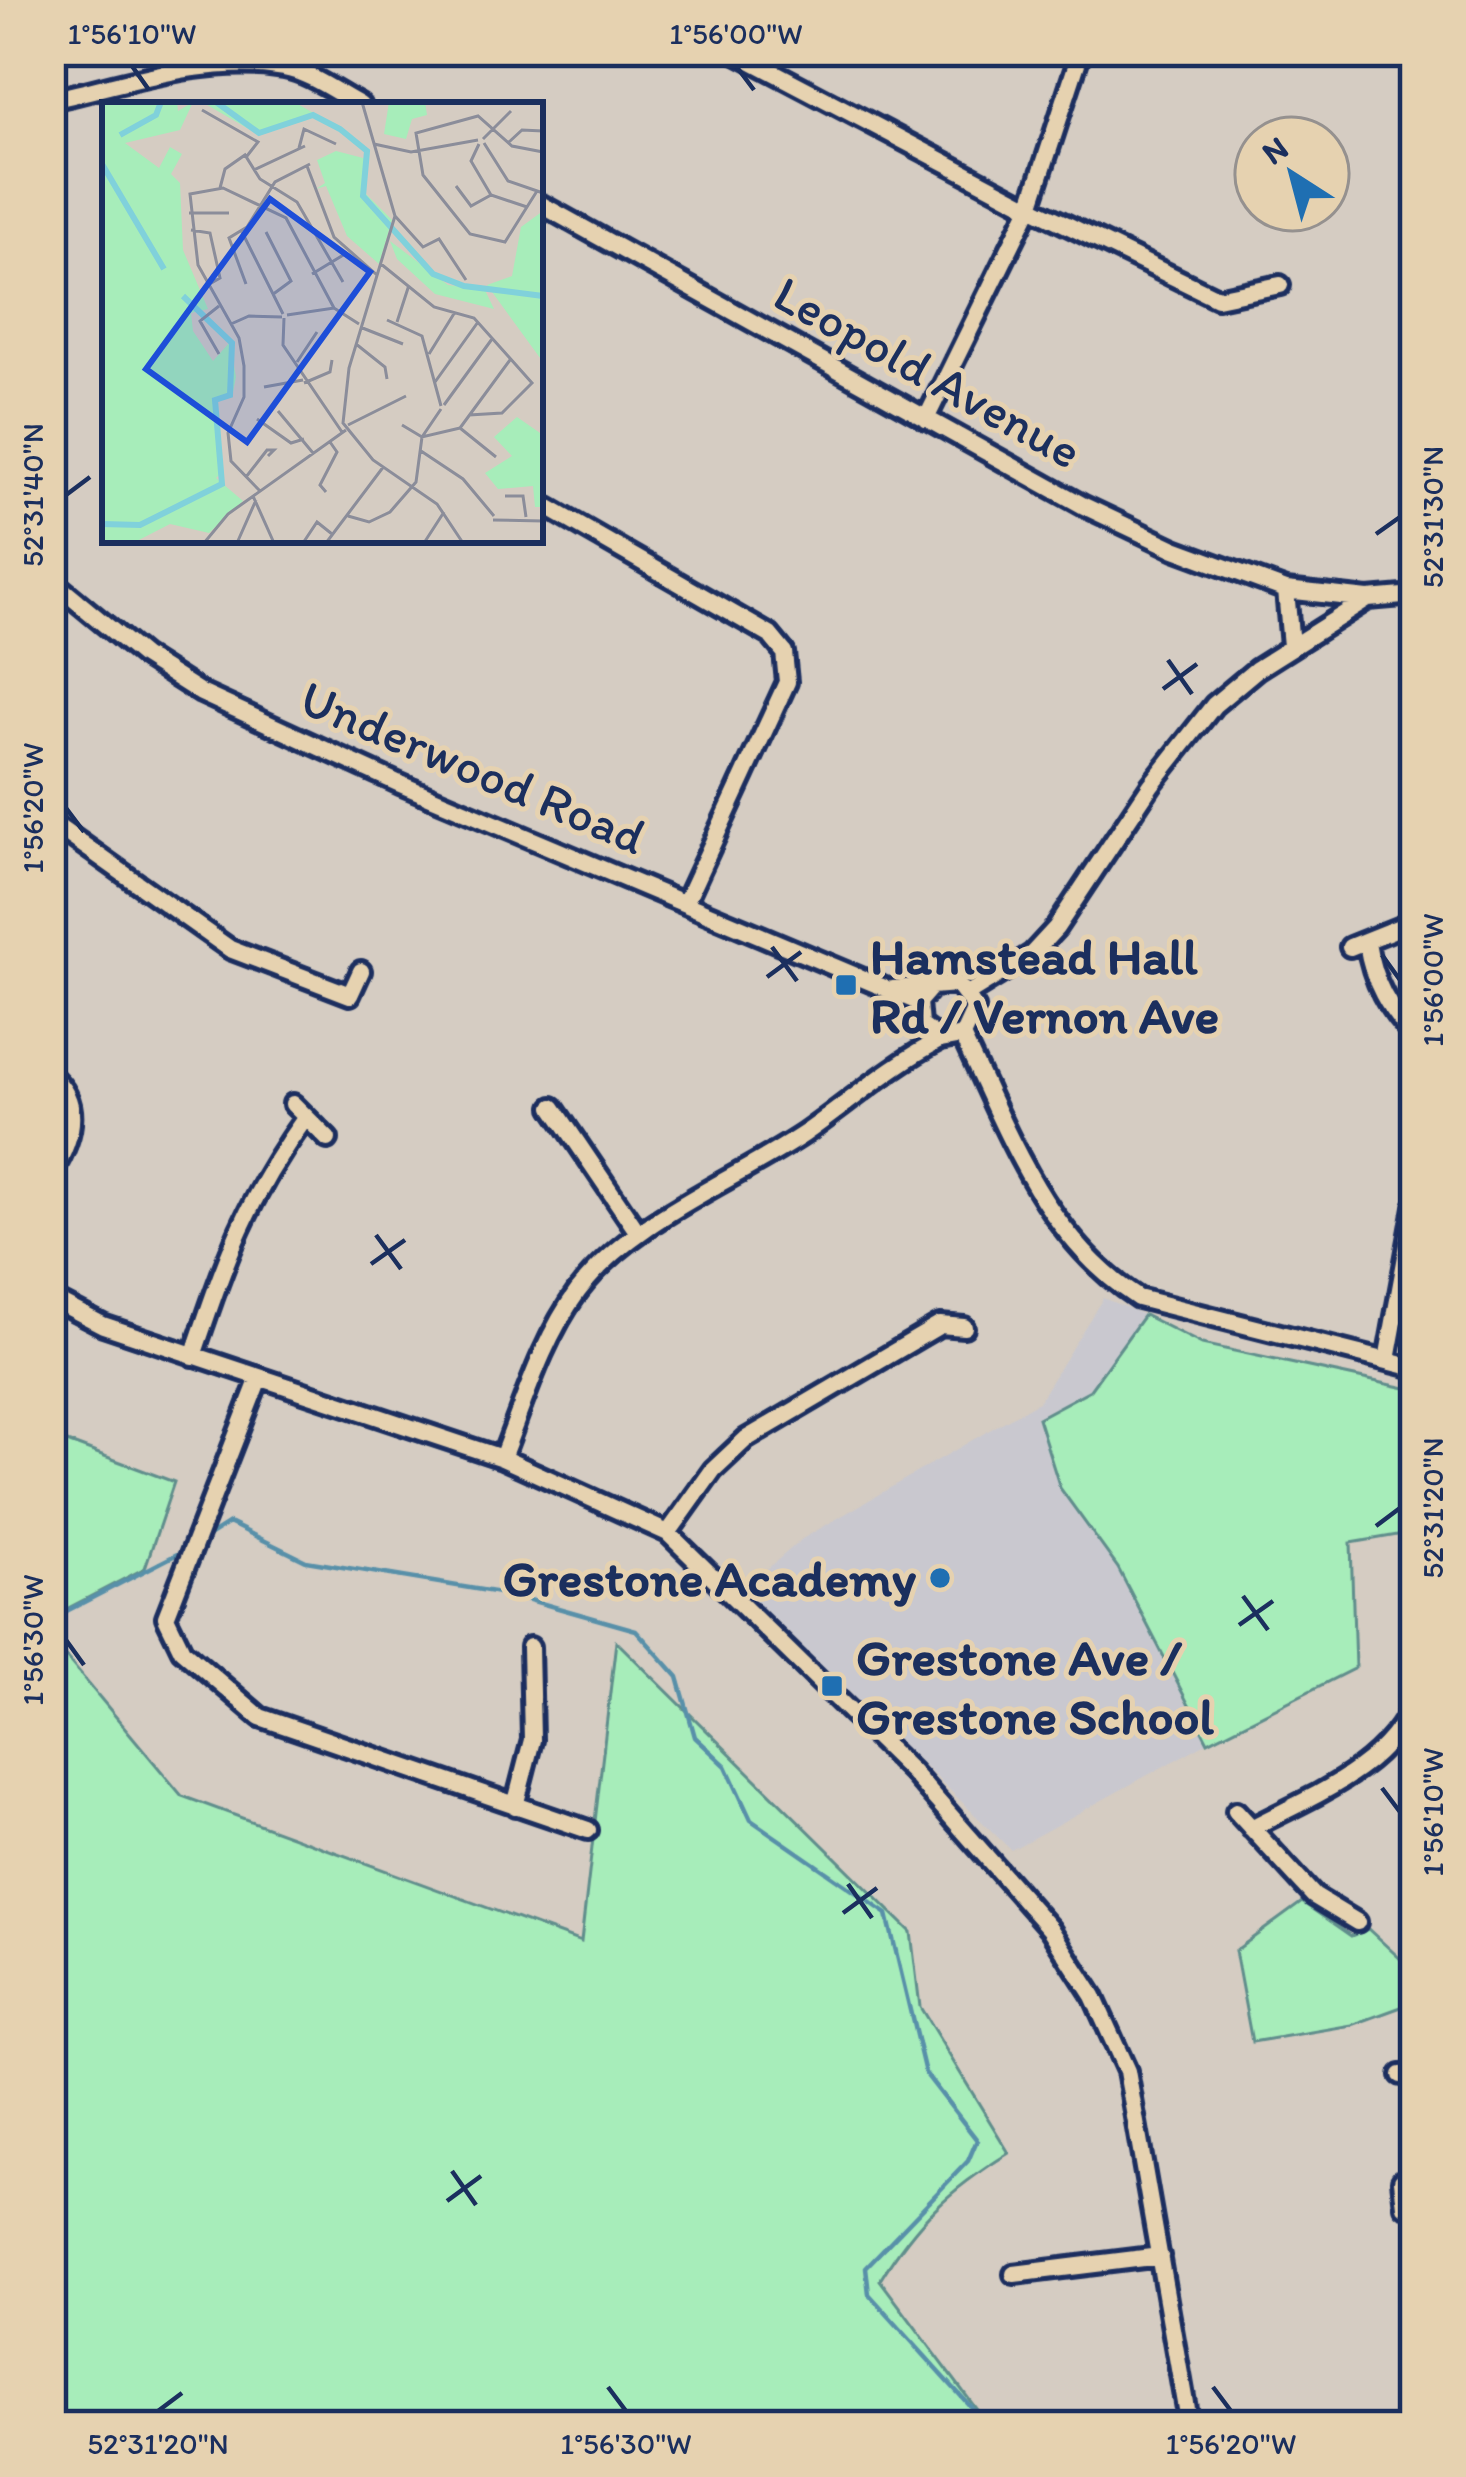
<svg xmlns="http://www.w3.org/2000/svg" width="1466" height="2477" font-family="Itim,sans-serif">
	<rect width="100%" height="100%" fill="#d5ccc2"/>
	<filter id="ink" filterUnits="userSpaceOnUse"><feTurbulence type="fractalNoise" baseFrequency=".00833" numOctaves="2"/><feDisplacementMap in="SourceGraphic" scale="24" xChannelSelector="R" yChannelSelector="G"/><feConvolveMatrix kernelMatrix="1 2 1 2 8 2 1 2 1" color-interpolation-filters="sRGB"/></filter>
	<g filter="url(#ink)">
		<path fill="#c9c8cf" d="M1103,1298L1144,1315L1090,1390L1039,1418L1060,1488L1118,1568L1208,1742L1011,1850L744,1589L802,1539L1038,1402Z"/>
		<path fill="#a7edba" stroke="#618e8c" stroke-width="3" d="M1144,1315L1202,1344L1415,1390V1532L1351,1543L1355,1668L1208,1742L1118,1568L1060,1488L1038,1418L1090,1390Z
			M51,1436L174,1482L145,1568L51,1617Z
			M51,1639L182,1796L581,1942L616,1641L911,1932L920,2007L1009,2153C949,2190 917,2220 880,2280L989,2426H51Z
			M1302,1902L1351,1936L1368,1929L1406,1964L1415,2002L1352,2025L1252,2042L1235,1951Z"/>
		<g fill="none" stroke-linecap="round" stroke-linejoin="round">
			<path stroke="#5890a9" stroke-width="4.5" d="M202,1540L229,1523L306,1561L512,1595L636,1630L678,1677L695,1737L726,1766L751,1820L887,1914L925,2073L977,2140L968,2161L866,2267L869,2294L988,2426
				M51,1619L187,1549"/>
			<g stroke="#1b2f5e" stroke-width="26">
				<path id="minor" d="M733,51L1030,207L1217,298L1280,285
					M51,100C124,84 208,54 284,68C309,72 337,93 360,105
					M540,204L1084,506L1175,549L1286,590L1368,599
					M926,419L1030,207L1081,51
					M540,503L770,635L784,652L787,682L685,903
					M51,580L143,656L201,693L400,784L918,1002
					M1286,590L1291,646
					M51,822L230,949L350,995L361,971
					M1367,943C1373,982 1388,1009 1415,1037
					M1350,947L1415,921
					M893,989L957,984L975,1008L962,1036L940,1040L920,1025L918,1002L931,987
					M969,993L1032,954L1056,928L1151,785L1214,705L1257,669L1368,599L1415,595
					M962,1036C1008,1132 1045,1238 1138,1298L1415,1368
					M51,1076C84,1104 71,1142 51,1174
					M293,1104L328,1139
					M553,1107L637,1231
					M51,1298L103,1325L502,1458L668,1533L912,1772L1050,1929L1093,1996L1127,2071L1189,2426
					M193,1356C226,1259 245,1201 306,1117
					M1387,1360L1415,1207
					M259,1378L166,1617L182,1650L260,1717L588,1830
					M502,1458C524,1402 542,1340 578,1291C634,1218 729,1184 804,1134C850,1102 890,1066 940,1040
					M668,1533L713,1470L746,1439L940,1325L964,1327
					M515,1806L532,1740L530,1647
					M1236,1811L1314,1896L1357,1922
					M1251,1828C1312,1796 1387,1769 1415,1700
					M1401,2075L1415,2074
					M1402,2180L1405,2206H1415
					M1014,2274L1160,2256"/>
			</g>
			<use href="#minor" stroke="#e6d2b0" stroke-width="16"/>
		</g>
	</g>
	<path fill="none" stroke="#1b2f5e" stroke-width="4.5" d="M132,66L149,90M736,66L754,90M66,495L90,477M1376,534L1400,517M1168,660L1192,694M1163,689L1197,664M66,808L84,832M772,947L797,981M1382,955L1400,980M767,977L801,952M376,1235L401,1269M371,1264L405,1240M1376,1526L1400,1508M1243,1596L1268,1630M1239,1625L1273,1601M66,1640L84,1665M1382,1788L1400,1812M848,1884L872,1918M843,1913L877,1888M452,2171L476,2205M447,2201L481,2176M608,2387L626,2411M1213,2387L1231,2411M158,2411L182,2393"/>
	<g fill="#1f6fb2" stroke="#e6d2b0" stroke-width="4.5">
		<rect x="834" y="973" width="24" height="24" rx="6"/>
		<circle cx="940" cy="1578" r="12"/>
		<rect x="820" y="1674" width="24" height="24" rx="6"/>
	</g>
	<g text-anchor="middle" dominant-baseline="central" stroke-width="10" stroke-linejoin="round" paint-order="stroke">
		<g font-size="51" fill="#1b2f5e" stroke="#e6d2b0">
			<text transform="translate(928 372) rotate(29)">Leopold Avenue</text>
			<text transform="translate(473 767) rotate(23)">Underwood Road</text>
		</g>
		<g font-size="51" font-weight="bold" fill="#1b2f5e" stroke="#e6d2b0" text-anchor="start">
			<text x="870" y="956">Hamstead Hall<tspan x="870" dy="59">Rd / Vernon Ave</tspan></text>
			<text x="916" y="1578" text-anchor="end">Grestone Academy</text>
			<text x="856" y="1657">Grestone Ave /<tspan x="856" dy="59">Grestone School</tspan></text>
		</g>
	</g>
	<g transform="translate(102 102)">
		<rect width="441" height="441" fill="#d5ccc2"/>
		<path d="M0,0H75L76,9L91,0L78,28L23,41L57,66L68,45L80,52L69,72L78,81L81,148L106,207L89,211L91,229L111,259L128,240L134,275L130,295L114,298L121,369L114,376L141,399L107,431L68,422L31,441H0ZM100,0H192L217,14L157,33ZM287,0H323L325,13L310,17L304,37L282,32ZM234,49L265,57L263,91L290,118L277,162L245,134L224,84L214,87L223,81L215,58ZM441,109V260L385,183L410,174L419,125ZM288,139L346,183L383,188L392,207L333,192L295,157ZM415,315L441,333V405H433L431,384L396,387L383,371L410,354L392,335Z" fill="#a7edba"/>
		<path fill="none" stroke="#80d1db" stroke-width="6" d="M114,0L157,31L211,13L238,27L265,49L261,94L331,172L362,184L441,194M18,33L54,13L59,0M0,62L62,167M0,422L38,423L120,382L113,298L128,293L130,241L81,194"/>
		<path fill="none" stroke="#8b8d9a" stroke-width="3" d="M260,0L293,114L247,266L241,321L271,358L335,402L361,441M100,8L156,40L145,54M381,37L409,9M407,40L420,28L441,29M382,41L406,79L441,91M272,42L309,50L376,38M377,42L369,59L389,93L425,105M197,46L202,27L234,42M205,64L232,135L275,173M152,68L203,44M354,84L369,104L389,93M118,86L123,67L143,53L158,77L195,100L241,180M435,89L403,140L368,132L321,73L314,31L376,14L410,44L441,50M87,111H127M293,114L321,145L337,137L364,178M89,128L108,131L118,176L104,184M140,130L181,212M164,130L189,179L170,193M279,162L332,205L372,216L430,281L400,311L367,313M210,172L243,152M144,182L127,136L145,125L173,80L208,62M117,204L98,219L117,252M185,213L232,206L257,222M182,216L181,243L240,330M285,218L320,234L339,304M295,220L307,183M129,222L147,214L180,215M258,225L301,242M254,242L283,265L285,277M327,252L353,210M195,260L215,230M333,280L376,220M202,281L228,270L230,258M162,285L201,278M342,303L390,237M176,309L211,351M155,317L189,341L202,337M246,323L304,294M300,323L320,335L358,326M358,326L408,258M358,326L394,355M319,349L361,377L392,414M144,375L165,348H172L166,354M158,389L129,359L126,331L142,295V264L137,236L96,163L88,92L121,86L184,116L232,206M224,390L218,383L235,350L228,340M151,394L172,441M403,394H421L424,415M246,414L267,420L288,410L314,380L320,335L339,307M391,418L441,419M102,441L126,412L244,328M135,441L154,398M201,441L215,420L230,432M224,441L282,364M322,441L342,410"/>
		<path fill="#1d4ed8" fill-opacity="0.15" stroke="#1d4ed8" stroke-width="6" d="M168,97L268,170L145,340L44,267Z"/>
		<rect width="441" height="441" fill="none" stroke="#1b2f5e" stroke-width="6"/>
	</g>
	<rect width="1466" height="2477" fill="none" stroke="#e6d2b0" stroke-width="132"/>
	<g transform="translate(1292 174) rotate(324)"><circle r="57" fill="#e6d2b0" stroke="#95918f" stroke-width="3"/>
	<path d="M0-9L21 45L0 30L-21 45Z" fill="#1f6fb2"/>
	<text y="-18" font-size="33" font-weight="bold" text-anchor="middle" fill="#1b2f5e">N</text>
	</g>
	<rect x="66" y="66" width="1334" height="2345" fill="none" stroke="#1b2f5e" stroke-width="4.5"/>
	<g font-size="30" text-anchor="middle" fill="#1b2f5e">
		<text x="132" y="44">1°56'10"W</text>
		<text x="736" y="44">1°56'00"W</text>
		<text transform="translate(33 495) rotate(-90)" y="10">52°31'40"N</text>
		<text transform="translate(1433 517) rotate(-90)" y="10">52°31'30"N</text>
		<text transform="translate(33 808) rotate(-90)" y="10">1°56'20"W</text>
		<text transform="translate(1433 980) rotate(-90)" y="10">1°56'00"W</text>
		<text transform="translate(1433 1508) rotate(-90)" y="10">52°31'20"N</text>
		<text transform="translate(33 1640) rotate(-90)" y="10">1°56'30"W</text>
		<text transform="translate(1433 1812) rotate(-90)" y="10">1°56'10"W</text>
		<text x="158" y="2454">52°31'20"N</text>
		<text x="626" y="2454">1°56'30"W</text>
		<text x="1231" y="2454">1°56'20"W</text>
	</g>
</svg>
